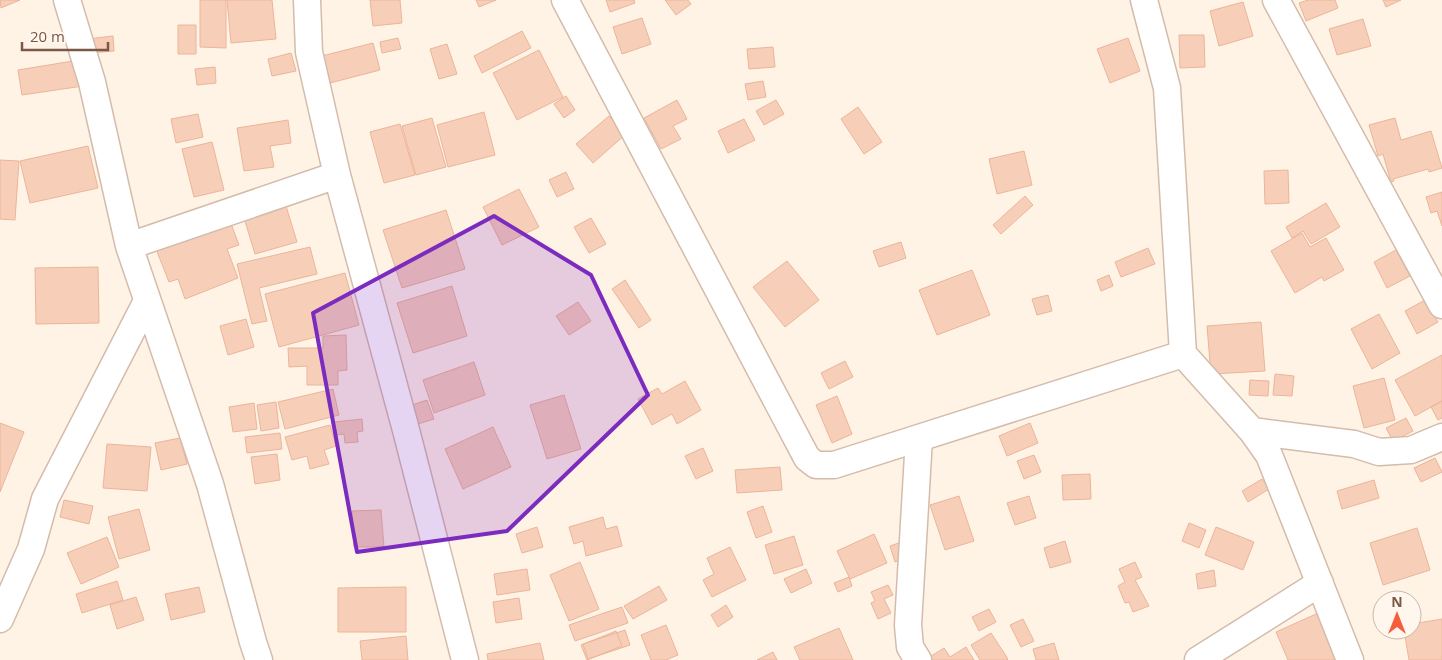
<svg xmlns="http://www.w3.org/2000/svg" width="1442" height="660" font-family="'Open Sans',sans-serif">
	<rect width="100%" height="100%" fill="#fff3e5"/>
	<path fill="#f7cfb9" stroke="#ecb498" d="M0,0H20L1,8Z
		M200,0H226V48L200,47Z
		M227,0H272L276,39L231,43Z
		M370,0H400L402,23L373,26Z
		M476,0H496L479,7Z
		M606,0H634L635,3L610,12Z
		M665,0H688L691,4L676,15Z
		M1308,0H1335L1338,8L1306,21L1299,3Z
		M1383,0H1401L1386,7Z
		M1243,2L1253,36L1219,46L1210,11Z
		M642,18L651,44L622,54L613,27Z
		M1363,19L1371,46L1337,55L1329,29Z
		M178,25H196V54H178Z
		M522,31L531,48L482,73L474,56Z
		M1179,35H1204L1205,67L1180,68Z
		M113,36L114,51L89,53L88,39Z
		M398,38L401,49L382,53L380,42Z
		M1128,38L1140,71L1110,83L1097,49Z
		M373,43L380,70L330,83L322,56Z
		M447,44L457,74L439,79L430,49Z
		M773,47L775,67L749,69L747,49Z
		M539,50L563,97L517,120L493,73Z
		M291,53L296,71L272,76L268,59Z
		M79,60L83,86L22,95L18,70Z
		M215,67L216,83L197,85L195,69Z
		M763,81L766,97L748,100L745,84Z
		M566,96L575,110L564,118L554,104Z
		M677,100L687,119L673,126L681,139L661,149L644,118Z
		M776,100L784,114L764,125L756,111Z
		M858,107L882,142L864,154L841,119Z
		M484,112L495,155L448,167L437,125Z
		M198,114L203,137L176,143L171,119Z
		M609,116L626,134L593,163L576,144Z
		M432,118L446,167L416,175L402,126Z
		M1395,118L1401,140L1431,131L1442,168L1429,172L1428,169L1393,179L1394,181L1391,182L1383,154L1378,156L1369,125Z
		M744,119L755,140L728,153L718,131Z
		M288,120L291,143L270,146L274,167L244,171L237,128Z
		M400,124L415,175L384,183L370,132Z
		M212,142L224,190L194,197L182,149Z
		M88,146L98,188L30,203L20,161Z
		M1024,151L1032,185L997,194L989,159Z
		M0,160L19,161L15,220L0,219Z
		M1288,170L1289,203L1265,204L1264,171Z
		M566,172L574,189L557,197L549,180Z
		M519,189L539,227L502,245L483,207Z
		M1442,192V226L1437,211L1431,213L1426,197Z
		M1025,196L1033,205L1001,234L993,225Z
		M1326,203L1340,227L1311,244L1303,231L1292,238L1286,227Z
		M286,206L297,242L255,254L244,218Z
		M446,210L465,269L402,288L383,230Z
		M591,218L606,244L589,253L574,227Z
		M230,221L239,245L227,249L238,278L185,299L178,279L169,282L156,249Z
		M1302,233L1310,247L1326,238L1344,270L1324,281L1322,277L1295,293L1271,251Z
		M901,242L906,258L879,267L873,251Z
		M310,247L317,274L259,288L267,321L252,324L237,264Z
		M1148,248L1155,264L1121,277L1115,262Z
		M1396,250L1410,276L1387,288L1374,262Z
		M787,261L819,300L785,327L753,287Z
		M98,267L99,323L36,324L35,268Z
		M972,270L990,315L937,335L919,290Z
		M345,273L359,325L279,347L265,294Z
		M1109,275L1113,286L1101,291L1097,280Z
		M625,280L651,320L639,328L612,289Z
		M452,286L467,336L413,353L397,303Z
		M1048,295L1052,311L1037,315L1032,299Z
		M1425,300L1438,322L1417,334L1405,311Z
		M578,302L591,321L569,335L556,316Z
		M1379,314L1400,353L1372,369L1351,329Z
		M246,319L254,347L228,355L220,326Z
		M1261,322L1265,371L1211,374L1207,326Z
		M346,335L347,370L338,371V385H307V366L289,367L288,348H323V336Z
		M1442,355V401L1415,416L1395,380Z
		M845,361L853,377L829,389L821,373Z
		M474,362L485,395L434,413L423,380Z
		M1275,374L1294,376L1292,396L1273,395Z
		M1384,378L1395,420L1364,428L1353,386Z
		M1250,380L1269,381L1268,396L1249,395Z
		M685,381L701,410L677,424L672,414L652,425L638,399L658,388L662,394Z
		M333,389L339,415L285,429L278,402Z
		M564,395L581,449L547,459L530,405Z
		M837,396L852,434L832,443L816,405Z
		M427,400L434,419L418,424L412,405Z
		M1442,401V418L1438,420L1431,407Z
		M276,402L279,428L261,431L257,405Z
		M254,403L257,429L233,432L229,407Z
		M1406,418L1413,431L1393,441L1386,428Z
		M362,419L363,431L357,432L358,442L345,443L344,434L336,435L334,422Z
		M0,423L24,432L0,492Z
		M1030,423L1038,443L1007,456L999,436Z
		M330,425L336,446L324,450L329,464L310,469L307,456L292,460L285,437Z
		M493,427L511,467L463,489L445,449Z
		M280,433L282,449L247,453L245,437Z
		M180,438L187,464L161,470L155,443Z
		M107,444L151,447L147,491L103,488Z
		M703,448L713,471L696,479L685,456Z
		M277,454L280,480L255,484L251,457Z
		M1034,455L1041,472L1024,479L1017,461Z
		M1435,458L1442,472L1421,482L1414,468Z
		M780,467L782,490L737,493L735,470Z
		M1090,474L1091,499L1063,500L1062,475Z
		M1262,479L1269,489L1248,502L1242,491Z
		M1374,480L1379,498L1342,509L1337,491Z
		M959,496L974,541L945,550L930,505Z
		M1029,496L1036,518L1015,525L1007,503Z
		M64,500L93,506L89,524L60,517Z
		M763,506L772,532L756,538L747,512Z
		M139,509L150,550L119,559L108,517Z
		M381,510L384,547H354L352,511Z
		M603,517L606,529L617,526L622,546L586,556L583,541L574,544L569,527Z
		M1189,523L1206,530L1199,548L1182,541Z
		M537,527L543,547L522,553L516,534Z
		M1216,527L1254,542L1243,570L1205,555Z
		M1417,528L1430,570L1383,585L1370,543Z
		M874,534L887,563L850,579L837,551Z
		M794,536L803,565L774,574L765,545Z
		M107,537L119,567L81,584L67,553Z
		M913,538L918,554L895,562L890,546Z
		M1065,541L1071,562L1050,568L1044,548Z
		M730,547L746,580L712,597L703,580L714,574L707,558Z
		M580,562L599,609L569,621L550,575Z
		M1135,562L1142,577L1135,580L1149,606L1133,612L1129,602L1125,603L1118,586L1125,582L1119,569Z
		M527,569L530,590L497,595L494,574Z
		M806,569L812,583L791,593L784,579Z
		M1214,570L1216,586L1198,589L1196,574Z
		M849,577L852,586L838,592L834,583Z
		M117,581L123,600L82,613L76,594Z
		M888,585L893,595L884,599L891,613L878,619L871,603L875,601L871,592Z
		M659,586L667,600L633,619L624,606Z
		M199,587L205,612L171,620L165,594Z
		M406,587V632H338V588Z
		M136,597L144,620L117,629L110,605Z
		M519,598L522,619L496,623L493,602Z
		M726,605L733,617L718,627L711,615Z
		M622,607L628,623L575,641L569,625Z
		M989,609L996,622L979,631L972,617Z
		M1325,610L1342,660H1288L1276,632Z
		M1023,619L1034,641L1021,647L1010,625Z
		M1442,619V660H1409L1404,630H1412V624Z
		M666,625L678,655L666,660H651L641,635Z
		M839,628L853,660H800L794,647Z
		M625,630L630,645L588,659L583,644Z
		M616,631L622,646L587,660L581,645Z
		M991,633L1008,659L1007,660H980L971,645Z
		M406,636L408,660H362L360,641Z
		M540,643L544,660H488L487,654Z
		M1054,643L1059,660H1036L1033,649Z
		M966,647L974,660H929L928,658L944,648L950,657Z
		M773,652L777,660H757Z"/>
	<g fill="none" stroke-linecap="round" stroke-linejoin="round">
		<g stroke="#d4bcac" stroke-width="29">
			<path id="minor" d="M67,0L92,82L129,246L210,484L253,642L259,660
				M307,0L309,52L337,175L406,430L465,660
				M565,0L807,458L816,465H834L1183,354
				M1144,0L1167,88L1183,354L1252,431L1269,455L1350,660
				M1276,0L1442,305
				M129,246L337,175
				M1252,431L1354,444L1379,452L1411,450L1442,437
				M0,619L31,549L45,499L147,301
				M918,660L910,647L908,625L919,438
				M1198,660L1320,583"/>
		</g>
		<use href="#minor" stroke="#fff" stroke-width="26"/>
	</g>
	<path fill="#7b2cbf" fill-opacity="0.2" stroke="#7b2cbf" stroke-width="4" stroke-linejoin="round" d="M494,216L591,275L648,395L507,531L357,552L313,313Z"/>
	<g transform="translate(1397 615)"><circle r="24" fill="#fff7ed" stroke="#cab7ab"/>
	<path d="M0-4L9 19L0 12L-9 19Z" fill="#f55d3d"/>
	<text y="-8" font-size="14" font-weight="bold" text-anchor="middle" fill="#7b5747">N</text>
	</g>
	<path d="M22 42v8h86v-8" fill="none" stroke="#7b5747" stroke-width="2.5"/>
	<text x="30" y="42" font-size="15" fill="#7b5747" stroke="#fff7ed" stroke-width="4" paint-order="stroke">20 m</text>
</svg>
